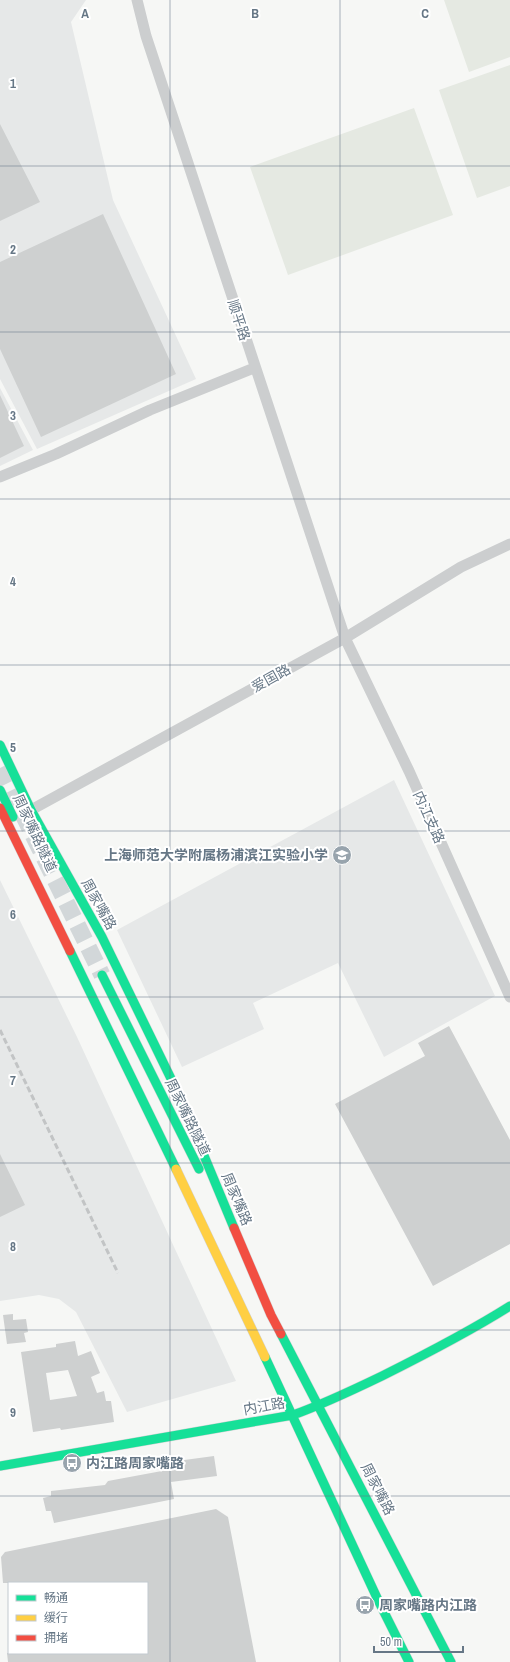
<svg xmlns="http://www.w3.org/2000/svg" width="510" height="1662" font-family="'Archivo Narrow','Noto Sans SC',sans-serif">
	<rect width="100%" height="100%" fill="#f6f7f5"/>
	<path fill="#e6e8e8" d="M0,0H86L71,22L113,200L196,379L37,449L0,379Z
		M0,388L33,450L0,466Z
		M394,780L495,996L384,1057L338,963L253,1003L264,1029L182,1067L117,930Z
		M0,880L77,1037L236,1381L127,1412L76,1312L59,1299L39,1295L0,1301Z"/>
	<path fill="#e5e9e2" d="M444,0H510V57L469,72Z
		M510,65V186L477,198L439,90Z
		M414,108L453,215L288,275L250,167Z"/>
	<path fill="#ced0d0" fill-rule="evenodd" d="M0,124L40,202L0,221Z
		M103,214L176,374L41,437L0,349V262Z
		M0,395L24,446L0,458Z
		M449,1026L510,1140V1244L433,1286L335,1104L425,1056L418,1043Z
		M0,1154L25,1205L0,1217Z
		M13,1314V1320L26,1319L28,1332L24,1333L26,1342L7,1344L3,1315Z
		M75,1341L78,1356L91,1351L100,1373L91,1377L97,1393L104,1391L106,1401H111L114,1422L61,1430L60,1428L33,1432L21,1352L56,1347V1344ZM68,1370L77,1396L50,1400L46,1373Z
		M214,1456L217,1476L171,1482L174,1499L54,1523L51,1511H46L43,1498L51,1496V1491L105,1485L108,1481L178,1468L177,1461Z
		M216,1509L228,1517L256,1662H8L7,1653H147V1583H3L1,1557L5,1552Z"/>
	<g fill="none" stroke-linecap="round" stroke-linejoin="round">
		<path stroke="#d2d7d9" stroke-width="17" stroke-dasharray="17 8" stroke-linecap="butt" d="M0,768L102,975"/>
		<g stroke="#d2d3d4" stroke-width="10">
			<path id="fast" d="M0,745L31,810L102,937L178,1093L234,1228
				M0,790L13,817
				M70,951L176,1169
				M102,975L199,1169
				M281,1334L451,1662
				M265,1357L378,1600L409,1662
				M0,1466L293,1415C324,1404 353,1390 382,1376C426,1354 469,1332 510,1306"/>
		</g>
		<g stroke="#d2d3d4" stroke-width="10">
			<path id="slow" d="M176,1169L265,1357"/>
		</g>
		<g stroke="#d2d3d4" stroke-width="10">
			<path id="jam" d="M0,808L70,951
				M234,1228L271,1315L281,1334"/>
		</g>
		<path stroke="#cccecf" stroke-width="11" d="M137,0L146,36L345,638L409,771L510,997
			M0,477L56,454L150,410L254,368
			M31,810L345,638L461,567L510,544"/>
		<use href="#fast" stroke="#16e098" stroke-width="9"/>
		<use href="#slow" stroke="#ffcf43" stroke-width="9"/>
		<use href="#jam" stroke="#f24e42" stroke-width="9"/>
		<path stroke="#c2c4c5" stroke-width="3" stroke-dasharray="6 3" stroke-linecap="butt" d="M0,1030L118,1273"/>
	</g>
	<path fill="none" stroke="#667786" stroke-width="1" stroke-opacity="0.55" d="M170,0V1662M340,0V1662M0,166H510M0,332H510M0,499H510M0,665H510M0,831H510M0,997H510M0,1163H510M0,1330H510M0,1496H510"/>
	<defs>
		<g id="school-disc" transform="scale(1)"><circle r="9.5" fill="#98a4ad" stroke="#fff"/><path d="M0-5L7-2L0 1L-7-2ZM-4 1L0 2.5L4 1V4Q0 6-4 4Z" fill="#fff"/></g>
		<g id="bus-disc" transform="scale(1)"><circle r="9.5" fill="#98a4ad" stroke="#fff"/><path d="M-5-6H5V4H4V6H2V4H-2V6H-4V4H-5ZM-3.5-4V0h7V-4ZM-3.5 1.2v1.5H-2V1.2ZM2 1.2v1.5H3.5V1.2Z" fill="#fff"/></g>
	</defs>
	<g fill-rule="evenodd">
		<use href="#school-disc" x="342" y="855"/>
		<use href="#bus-disc" x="72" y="1463"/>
		<use href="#bus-disc" x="365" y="1605"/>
	</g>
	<g text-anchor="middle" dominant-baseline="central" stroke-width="4" stroke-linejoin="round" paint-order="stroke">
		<g font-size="14" fill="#667786" stroke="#fff">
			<text transform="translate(239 320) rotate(72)">顺平路</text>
			<text transform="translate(271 678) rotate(-29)">爱国路</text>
			<text transform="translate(429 817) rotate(66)">内江支路</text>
			<text transform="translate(35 833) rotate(65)">周家嘴路隧道</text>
			<text transform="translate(99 904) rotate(61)">周家嘴路</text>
			<text transform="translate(188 1117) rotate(64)">周家嘴路隧道</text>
			<text transform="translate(237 1199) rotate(67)">周家嘴路</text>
			<text transform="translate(264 1406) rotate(-10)">内江路</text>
			<text transform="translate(378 1489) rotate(63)">周家嘴路</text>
		</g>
		<g font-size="14" font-weight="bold" fill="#667786" stroke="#fff" text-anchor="start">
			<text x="328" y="855" text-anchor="end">上海师范大学附属杨浦滨江实验小学</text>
			<text x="86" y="1463">内江路周家嘴路</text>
			<text x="379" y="1605">周家嘴路内江路</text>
		</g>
	</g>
	<g font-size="13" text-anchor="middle" font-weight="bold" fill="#667786" stroke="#fff" stroke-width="4" stroke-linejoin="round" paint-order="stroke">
		<text x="85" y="18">A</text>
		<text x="255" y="18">B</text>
		<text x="425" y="18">C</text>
		<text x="13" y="88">1</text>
		<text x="13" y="254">2</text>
		<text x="13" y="420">3</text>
		<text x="13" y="586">4</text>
		<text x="13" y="752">5</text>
		<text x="13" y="919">6</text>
		<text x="13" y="1085">7</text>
		<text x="13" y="1251">8</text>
		<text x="13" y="1417">9</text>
	</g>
	<rect x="8" y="1582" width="140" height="72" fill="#ffffff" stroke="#c2c9cf"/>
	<rect x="16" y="1595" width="20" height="6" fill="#16e098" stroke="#c2c9cf"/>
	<text x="44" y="1602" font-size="12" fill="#667786">畅通</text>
	<rect x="16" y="1615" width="20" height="6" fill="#ffcf43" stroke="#c2c9cf"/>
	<text x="44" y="1622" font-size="12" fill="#667786">缓行</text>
	<rect x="16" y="1635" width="20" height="6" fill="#f24e42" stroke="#c2c9cf"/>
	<text x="44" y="1642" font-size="12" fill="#667786">拥堵</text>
	<path d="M374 1646v6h89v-6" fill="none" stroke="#667786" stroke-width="2"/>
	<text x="380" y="1646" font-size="12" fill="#667786" stroke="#ffffff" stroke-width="3" paint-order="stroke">50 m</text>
</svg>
